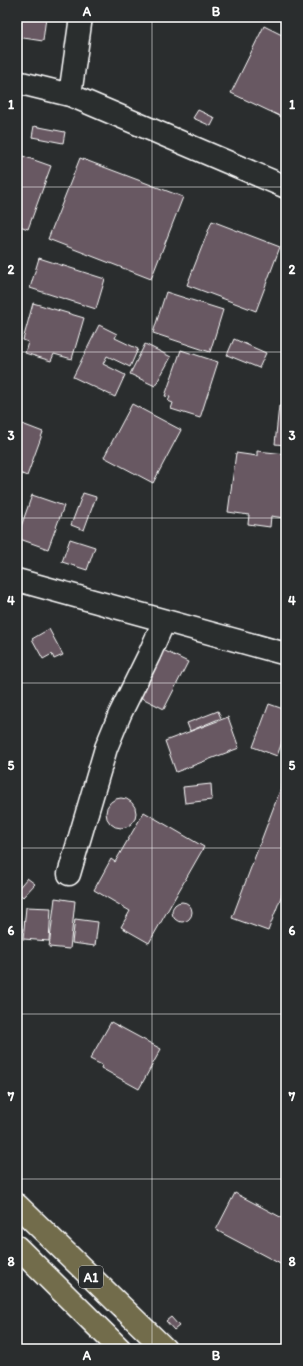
<svg xmlns="http://www.w3.org/2000/svg" width="303" height="1366" font-family="Itim,sans-serif">
	<rect width="100%" height="100%" fill="#2a2d2e"/>
	<filter id="ink" filterUnits="userSpaceOnUse"><feTurbulence type="fractalNoise" baseFrequency=".025" numOctaves="2"/><feDisplacementMap in="SourceGraphic" scale="8" xChannelSelector="R" yChannelSelector="G"/><feConvolveMatrix kernelMatrix="1 2 1 2 8 2 1 2 1" color-interpolation-filters="sRGB"/></filter>
	<g filter="url(#ink)">
		<path fill="#685862" stroke="#fff" d="M17,17H46L43,41L17,37Z
			M264,26L286,37V119L231,93Z
			M198,110L215,118L211,126L193,118Z
			M34,126L65,132L63,143L32,137Z
			M17,154L51,166L28,229L17,225Z
			M80,158L183,197L151,279L48,239Z
			M212,221L280,247L256,311L187,285Z
			M39,258L105,279L96,309L30,288Z
			M166,292L223,310L210,352L153,333Z
			M33,303L84,318L72,359L54,354L51,361L25,353L28,342L23,340Z
			M99,325L117,334L115,338L138,349L130,367L107,356L103,364L125,375L115,397L73,377Z
			M234,339L266,353L259,368L227,355Z
			M145,344L171,357L155,386L130,374Z
			M181,350L218,362L200,418L171,409L173,403L168,401L170,397L165,396Z
			M132,404L181,430L153,483L104,457Z
			M279,406L286,407V445L275,444Z
			M17,422L43,432L27,476L17,472Z
			M257,451L286,454V501L284,518L271,516L270,527L248,524L249,515L228,512L236,453L257,456Z
			M83,493L96,497L84,530L71,525Z
			M32,495L64,506L48,549L17,538Z
			M283,528H286V567H284Z
			M70,539L95,547L87,570L62,562Z
			M49,629L63,655L54,659L52,654L43,659L32,639Z
			M163,650L188,662L164,709L140,697Z
			M269,704L286,710V731L277,756L253,747Z
			M218,711L221,718L190,731L187,723Z
			M228,717L239,748L176,772L165,741Z
			M285,777H286V884L268,931L232,918Z
			M211,784L212,800L185,803L183,787Z
			M106 813a15 15 0 1 1 30 0a15 15 0 1 1-30 0Z
			M144,812L204,847L149,943L121,927L130,911L94,890L111,859L115,862Z
			M27,878L35,884L23,897L17,892V890Z
			M55,898L75,901L70,949L49,947Z
			M172 912a10 10 0 1 1 20 0a10 10 0 1 1-20 0Z
			M26,907L51,908L49,941L23,939Z
			M75,919L98,922L95,946L72,943Z
			M111,1022L161,1049L139,1089L101,1068L102,1065L90,1059Z
			M235,1193L286,1220V1267L216,1230Z
			M171,1317L179,1326L174,1330L166,1321Z"/>
		<g fill="none" stroke-linecap="round" stroke-linejoin="round">
			<g stroke="#fff" stroke-width="25">
				<path id="minor" d="M17,82L70,95L286,187
					M70,95L81,17
					M17,580L286,654
					M69,874L106,748L120,714L149,655L164,621"/>
			</g>
			<g stroke="#fff" stroke-width="25">
				<path id="highway" d="M17,1205L165,1349
					M17,1247L120,1349"/>
			</g>
			<use href="#minor" stroke="#2a2d2e" stroke-width="22"/>
			<use href="#highway" stroke="#726c4b" stroke-width="22"/>
		</g>
	</g>
	<path fill="none" stroke="#fff" stroke-width="1" stroke-opacity="0.55" d="M152,17V1349M17,187H286M17,352H286M17,518H286M17,683H286M17,848H286M17,1014H286M17,1179H286"/>
	<g text-anchor="middle" dominant-baseline="central" stroke-width="4" stroke-linejoin="round" paint-order="stroke">
		<rect fill="#2a2d2e" stroke="#bfc0c0" stroke-width="1" x="79" y="1266" width="24" height="22" rx="3"/>
		<g font-size="13" font-weight="bold" fill="#fff">
			<text x="91" y="1277">A1</text>
		</g>
	</g>
	<rect width="303" height="1366" fill="none" stroke="#2a2d2e" stroke-width="44"/>
	<rect x="22" y="22" width="259" height="1322" fill="none" stroke="#fff" stroke-width="1.5"/>
	<g font-size="13" text-anchor="middle" font-weight="bold" fill="#fff">
		<text x="87" y="16">A</text>
		<text x="216" y="16">B</text>
		<text x="11" y="109">1</text>
		<text x="292" y="109">1</text>
		<text x="11" y="274">2</text>
		<text x="292" y="274">2</text>
		<text x="11" y="440">3</text>
		<text x="292" y="440">3</text>
		<text x="11" y="605">4</text>
		<text x="292" y="605">4</text>
		<text x="11" y="770">5</text>
		<text x="292" y="770">5</text>
		<text x="11" y="935">6</text>
		<text x="292" y="935">6</text>
		<text x="11" y="1101">7</text>
		<text x="292" y="1101">7</text>
		<text x="11" y="1266">8</text>
		<text x="292" y="1266">8</text>
		<text x="87" y="1360">A</text>
		<text x="216" y="1360">B</text>
	</g>
</svg>
